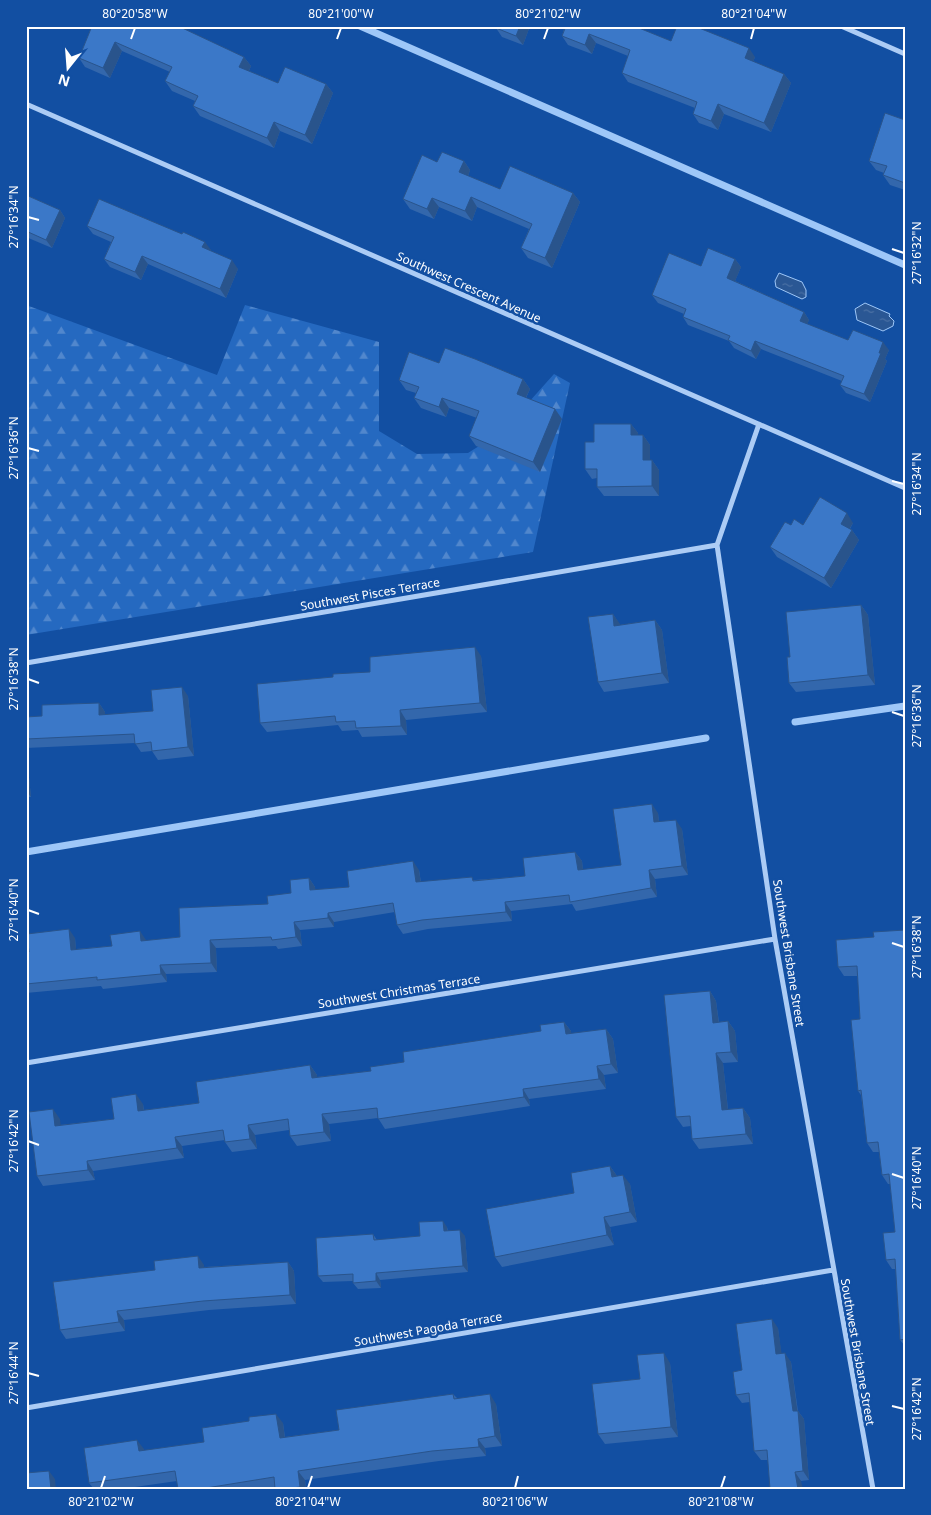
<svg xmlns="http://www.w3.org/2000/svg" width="931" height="1515" font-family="'Noto Sans',sans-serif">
	<defs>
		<pattern id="forest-firs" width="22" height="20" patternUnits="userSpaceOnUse" patternTransform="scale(1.25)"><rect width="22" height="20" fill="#2569c0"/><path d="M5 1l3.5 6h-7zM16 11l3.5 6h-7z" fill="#5187cd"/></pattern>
		<pattern id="water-ripples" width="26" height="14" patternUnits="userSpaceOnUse" patternTransform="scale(1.25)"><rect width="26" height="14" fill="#2a5794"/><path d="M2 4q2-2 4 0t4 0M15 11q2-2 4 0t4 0" fill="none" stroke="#4a70a4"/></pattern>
	</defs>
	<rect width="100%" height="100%" fill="#124fa2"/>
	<path fill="url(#forest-firs)" d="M26,305L217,375L245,305L379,342V431L417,454L468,453L503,431L554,374L570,383L533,552L26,635Z"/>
	<path fill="url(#water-ripples)" stroke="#9ec7f8" d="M779,273L802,282L806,290V297L802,299L776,287L775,281Z
		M865,303L890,314L889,316L894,321L893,326L883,331L857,320L855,309Z"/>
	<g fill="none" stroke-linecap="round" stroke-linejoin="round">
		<path stroke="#9ec7f8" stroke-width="7" d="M360,26L905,265
			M795,722L905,706
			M26,852L706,738"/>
		<path stroke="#acccf5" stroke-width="5" d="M841,26L905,54
			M26,104L905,488
			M759,424L717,545L775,939L873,1489
			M26,663L717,545
			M26,1063L775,939
			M26,1408L833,1270"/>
	</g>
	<path fill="#3367ac" d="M92,26L179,27L244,57L251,66L249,71L278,83L326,84L333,93L312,144L280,131L274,148L200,116L193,106L195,101L172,91L165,81L170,72L122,51L110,78L85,67L79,58Z
		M496,26H530L523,45L502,37L496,28Z
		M556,26H634L671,41L755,57L753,62L784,74L791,83L771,132L724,114L718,130L699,123L693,114L695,108L628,82L622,73L628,56L596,43L592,54L568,45L562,36L564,29Z
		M905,120V190L890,185L883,175L884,173L876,170L869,161Z
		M464,161L470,170L468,176L500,189L573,193L580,202L552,268L528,258L521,248L529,229L477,207L472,221L439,207L434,219L410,209L403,199L437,162Z
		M26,195L60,210L65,218L52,248L26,237Z
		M87,226L182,234L211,250L210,251L238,269L226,298L148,264L141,280L110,267L104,259L111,242L93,234Z
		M735,259L741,267L735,281L804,312L809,320L807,324L848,340L889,350L885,359L887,361L870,402L846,393L840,385L842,381L761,349L756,359L734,348L729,341L688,325L683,317L684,314L658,303L652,295L701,266Z
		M439,363L523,379L530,389L526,398L555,409L562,419L540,472L476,446L469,436L477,418L449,408L446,417L421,408L414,398L416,393L406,390L399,380Z
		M631,424L638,433V435H643L650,445V460H652L659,470V496H604L597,487V478L592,479L585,469L594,442Z
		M853,523L850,529L852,530L859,540L831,588L777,557L770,547L791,525Z
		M861,605L868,615L875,685L796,692L789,683L790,657Z
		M613,614L620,625L655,620L662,630L669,683L604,692L598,682Z
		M481,656L487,712L406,720L407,735L362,737L358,730L342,731L338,725L267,732L260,723L333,677Z
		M188,696L194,756L158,760L152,751L141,752L135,743L26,748V717L42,716L99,703L105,712V715L153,711Z
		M26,748L31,797H26Z
		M658,813L659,822L682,829L688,875L655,879L657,897L576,911L572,904L511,911L512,921L428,929L403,934L397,925L395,912L334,922V927L300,930L302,946L278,949L276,946L216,948L217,972L166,974L167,982L103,989L101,986L26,993V952L75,938L76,949L112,946L146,940V941L180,937L268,904L291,893L309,878L315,887V890L349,887L419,870L421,882L475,880L525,876L575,852L582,861L583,870L621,865Z
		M905,930V1346L900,1340L896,1269H892L886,1260L895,1232L890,1184H888L882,1175L879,1152H873L867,1143L861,1095L858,1091L860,1019L858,976H844L838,967L874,937Z
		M710,991L716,1001L719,1022L728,1021L735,1031L738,1062L723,1063L728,1109L743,1108L750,1118L753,1144L699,1149L692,1139L691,1126L683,1127L676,1117Z
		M564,1022L571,1031V1034L606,1029L613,1039L618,1073L604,1075L606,1089L529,1099L530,1106L385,1129L378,1118L329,1124L331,1141L297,1146L290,1136L289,1130L255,1135L257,1149L232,1152L225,1142V1140L182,1146L184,1158L93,1171L95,1180L43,1186L37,1176L60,1119V1125L114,1119L143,1104L144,1110L199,1103L310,1065L317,1075V1077L371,1071L404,1062L541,1031Z
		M610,1166L617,1176L630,1184L637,1222L610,1227L614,1245L502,1267L495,1257L574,1193Z
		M447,1227L448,1231L465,1236L468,1272L380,1280L381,1288L358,1289L353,1283V1281L323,1282L318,1276L373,1234L377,1240L420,1236Z
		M288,1262L294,1271L296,1304L209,1310L124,1320L125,1331L66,1339L60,1330L155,1270L204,1265V1267Z
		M778,1328L781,1353L791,1362L798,1411L804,1419L809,1480L801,1481L768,1460H761L754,1451L750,1402L742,1403L736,1395L742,1370Z
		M670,1363L678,1437L605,1444L598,1434L640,1379Z
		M453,1394L457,1398L496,1404L502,1446L485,1448L486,1456L439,1461L305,1480L306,1489H275V1487L264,1489H178L177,1481L121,1489H94L89,1483L144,1449V1451L204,1442L283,1423L285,1437L339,1430Z"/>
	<path fill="#29548c" d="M520,26H530L523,45L516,36Z
		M589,34L596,43L592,54L585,45Z
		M115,42L122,51L110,78L103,68Z
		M749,48L755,57L751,67L745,58Z
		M244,57L251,66L246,77L239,67Z
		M784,74L791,83L771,132L764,123Z
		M326,84L333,93L312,144L305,135Z
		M718,104L724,114L718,130L711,121Z
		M274,122L280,131L274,148L267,138Z
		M464,161L470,170L466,182L459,172Z
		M573,193L580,202L552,268L545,258Z
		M471,197L477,207L472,221L465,211Z
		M432,198L439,207L434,219L427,209Z
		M60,210L65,218L52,248L46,240Z
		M205,242L211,250L208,256L202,247Z
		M142,256L148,264L141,280L135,272Z
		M735,259L741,267L733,286L727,278Z
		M232,260L238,269L226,298L220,289Z
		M804,312L809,320L805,329L800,321Z
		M755,341L761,349L756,359L751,351Z
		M883,342L889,350L885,359L887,361L870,402L864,394Z
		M523,379L530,389L523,403L517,394Z
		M442,398L449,408L446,417L439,407Z
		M555,409L562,419L540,472L533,462Z
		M631,424L638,433V445L631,435Z
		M643,435L650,445V470L643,460Z
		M652,460L659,470V496L652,486Z
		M847,513L853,523L847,533L841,524Z
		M852,530L859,540L831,588L824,578Z
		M861,605L868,615L875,685L868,675Z
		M613,614L620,624L621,635L614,626Z
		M655,620L662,630L669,683L662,673Z
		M475,647L481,656L487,712L480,703Z
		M182,687L188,696L194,756L188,747Z
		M99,703L105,712V724L99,715Z
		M400,710L406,720L407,735L401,726Z
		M26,748L31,797L26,790Z
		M652,804L658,813L660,831L654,822Z
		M676,820L682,829L688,875L682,866Z
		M575,852L582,861L584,879L578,870Z
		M413,861L419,870L422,891L416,882Z
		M649,870L655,879L657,897L651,888Z
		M309,878L315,887L317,899L310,890Z
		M505,902L511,911L512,921L506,912Z
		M328,913L334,922V927L328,918Z
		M294,922L300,930L302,946L296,937Z
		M69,929L75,938L77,959L71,950Z
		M140,931L146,940L147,950L141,941Z
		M210,940L216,948L217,972L211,963Z
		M160,965L166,974L167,982L161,974Z
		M710,991L716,1001L720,1032L713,1023Z
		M728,1021L735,1031L738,1062L731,1052Z
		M564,1022L571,1031L573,1044L566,1034Z
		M606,1029L613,1039L618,1073L611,1064Z
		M716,1053L723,1063L729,1120L722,1110Z
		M310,1065L317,1075L319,1088L312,1078Z
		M597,1066L604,1075L606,1089L599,1079Z
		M523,1089L529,1099L530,1106L524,1097Z
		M136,1094L143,1104L145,1121L138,1111Z
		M743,1108L750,1118L753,1144L746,1134Z
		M53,1109L60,1119L62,1136L55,1126Z
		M322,1114L329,1124L331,1141L324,1132Z
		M248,1125L255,1135L257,1149L250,1139Z
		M175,1137L182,1146L184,1158L177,1148Z
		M87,1161L93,1171L95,1180L88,1170Z
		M610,1166L617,1176L612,1177Z
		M623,1175L630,1184L637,1222L630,1212Z
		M604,1217L610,1227L614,1245L607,1235Z
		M443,1221L447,1227L448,1238L444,1231Z
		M460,1230L465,1236L468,1272L463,1266Z
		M198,1256L204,1265L205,1277L199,1268Z
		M288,1262L294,1271L296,1304L290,1295Z
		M376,1273L380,1280L381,1288L376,1281Z
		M117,1311L124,1320L125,1331L119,1322Z
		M772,1319L778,1328L783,1363L776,1354Z
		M664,1353L670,1363L678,1437L671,1427Z
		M785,1353L791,1362L798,1415V1411L804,1419L809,1480L803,1471L793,1411Z
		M490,1394L496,1404L502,1446L495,1436Z
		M276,1414L283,1423L286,1447L280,1438Z
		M478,1439L485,1448L486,1456L479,1447Z
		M137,1440L144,1449L145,1461L139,1451Z
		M26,1463L29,1467L31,1482L26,1475Z
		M49,1471L55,1479L56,1489H51Z
		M298,1471L305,1480L306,1489H302L300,1487Z
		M795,1472L801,1481L803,1489H798Z"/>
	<path fill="#3b78c8" stroke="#29548c" d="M92,26H178L244,57L239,67L278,83L285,67L326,84L305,135L274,122L267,138L193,106L198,96L165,81L172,67L115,42L103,68L79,58Z
		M496,26H520L516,36L496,28Z
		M566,26H634L671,41L677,26H694L749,48L745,58L784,74L764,123L718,104L711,121L693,114L697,102L622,73L630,50L589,34L585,45L562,36Z
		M885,113L905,120V183L883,175L887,166L869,161Z
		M442,152L464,161L459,172L500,189L510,166L573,193L545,258L521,248L532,224L471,197L465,211L432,198L427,209L403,199L422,155L437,162Z
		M26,195L60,210L46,240L26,231Z
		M99,199L182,234L183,232L205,242L202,247L232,260L220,289L142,256L135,272L104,259L114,237L87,226Z
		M708,248L735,259L727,278L804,312L800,321L848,340L853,330L883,342L879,353H881L864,394L840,385L844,376L755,341L751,351L728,340L730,336L683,317L686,309L652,295L669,253L701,266Z
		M445,348L475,359L523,379L517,394L555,409L533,462L469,436L479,411L442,398L439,407L414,398L419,387L399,380L409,352L439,363Z
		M594,424H631V435H643V460H652V486L597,487V469H585V442H594Z
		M820,497L847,513L841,524L852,530L824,578L770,547L785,522L791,525L794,519L803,525Z
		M861,605L868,675L789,683L787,657H790L786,612Z
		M613,614L614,626L655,620L662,673L598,682L588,617Z
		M475,647L480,703L400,710L401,726L356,728L355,721L336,722L335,716L260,723L257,684L333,677V674L370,672V657Z
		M182,687L188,747L152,751L151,742L135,744L134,734L26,739V717L42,716V705L99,703V715L153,711L151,690Z
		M652,804L654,822L676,820L682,866L649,870L651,888L570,902L569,895L505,902L506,912L422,920L397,925L393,903L328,913V918L294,922L296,937L272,940L271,937L210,940L211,963L160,965L161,974L97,980V977L26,984V952H29L27,934L69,929L71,950L112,946L110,935L140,931L141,941L180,937L179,908L268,904L267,896L291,893L290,880L309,878L310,890L349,887L347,871L413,861L416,882L472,877L473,881L525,876L523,858L575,852L578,870L621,865L613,809Z
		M905,930V997H904L905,1005V1339L900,1340L895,1259L886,1260L883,1233L895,1232L889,1174L882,1175L878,1142L867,1143L861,1090L858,1091L851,1020L860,1019L857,966L838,967L836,940L874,937L873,932Z
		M710,991L713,1023L728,1021L731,1052L716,1053L722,1110L743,1108L746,1134L692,1139L690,1116L676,1117L664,995Z
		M564,1022L566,1034L606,1029L611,1064L597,1066L599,1079L523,1089L524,1097L378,1119L377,1108L322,1114L324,1132L290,1136L288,1119L248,1125L250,1139L225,1142L223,1130L175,1137L177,1148L87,1161L88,1170L37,1176L29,1112L53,1109L55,1126L114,1119L111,1098L136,1094L138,1111L199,1103L196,1082L310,1065L312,1078L371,1071L370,1067L404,1062L403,1052L541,1031L540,1025Z
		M610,1166L612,1177L623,1175L630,1212L604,1217L607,1235L495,1257L486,1209L574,1193L571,1173Z
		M443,1221L444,1231L460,1230L463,1266L376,1273V1281L353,1283V1274L318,1276L316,1238L373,1234L374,1240L420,1236L419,1222Z
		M198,1256L199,1268L288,1262L290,1295L203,1301L117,1311L119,1322L60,1330L53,1282L155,1270L154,1261Z
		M772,1319L776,1354L785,1353L793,1411H798L803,1471L795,1472L798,1489H770L767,1450L754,1451L749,1393L736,1395L733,1372L742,1370L736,1324Z
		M664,1353L671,1427L598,1434L592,1384L640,1379L637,1355Z
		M453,1394L454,1399L490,1394L495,1436L478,1439L479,1447L432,1451L298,1471L300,1487L283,1489H275L274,1477L200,1489H178L175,1471L89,1483L84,1448L137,1440L139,1451L204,1442L202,1428L249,1421V1417L276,1414L280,1438L339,1430L336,1410Z
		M49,1471L51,1489H26V1473Z"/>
	<path fill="none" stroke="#fff" stroke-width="2" d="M131,39L135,28M337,39L341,28M544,39L548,28M751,39L754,28M28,217L39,220M892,249L904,253M28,448L39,451M892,481L904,484M28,679L39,683M892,712L904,716M28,910L39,914M892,943L904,947M28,1141L39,1145M892,1174L904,1178M28,1373L39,1376M892,1406L904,1409M101,1488L105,1476M308,1488L312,1476M515,1488L518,1476M721,1488L725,1476"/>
	<g text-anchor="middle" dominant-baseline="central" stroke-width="5" stroke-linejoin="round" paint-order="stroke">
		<g font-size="12" fill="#fff" stroke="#124fa2">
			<text transform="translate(469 287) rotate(24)">Southwest Crescent Avenue</text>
			<text transform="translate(370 594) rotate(-10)">Southwest Pisces Terrace</text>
			<text transform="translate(789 953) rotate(81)">Southwest Brisbane Street</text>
			<text transform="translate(399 991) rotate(-9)">Southwest Christmas Terrace</text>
			<text transform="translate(428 1329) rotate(-10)">Southwest Pagoda Terrace</text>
			<text transform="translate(858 1352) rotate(80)">Southwest Brisbane Street</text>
		</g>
	</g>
	<rect width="931" height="1515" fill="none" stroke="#124fa2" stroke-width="55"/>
	<g transform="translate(68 68) rotate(197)" stroke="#124fa2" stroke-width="4" paint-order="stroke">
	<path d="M0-4L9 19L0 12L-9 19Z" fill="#ffffff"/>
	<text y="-8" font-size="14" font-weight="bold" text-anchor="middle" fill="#ffffff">N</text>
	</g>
	<rect x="28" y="28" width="876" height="1460" fill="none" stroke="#fff" stroke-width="2"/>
	<g font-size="12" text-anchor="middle" fill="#fff">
		<text x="135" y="18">80°20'58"W</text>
		<text x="341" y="18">80°21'00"W</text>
		<text x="548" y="18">80°21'02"W</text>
		<text x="754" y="18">80°21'04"W</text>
		<text transform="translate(14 217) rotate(-90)" y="4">27°16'34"N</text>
		<text transform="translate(917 253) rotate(-90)" y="4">27°16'32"N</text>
		<text transform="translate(14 448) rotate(-90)" y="4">27°16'36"N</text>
		<text transform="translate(917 484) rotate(-90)" y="4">27°16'34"N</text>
		<text transform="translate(14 679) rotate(-90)" y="4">27°16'38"N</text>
		<text transform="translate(917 716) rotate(-90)" y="4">27°16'36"N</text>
		<text transform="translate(14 910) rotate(-90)" y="4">27°16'40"N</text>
		<text transform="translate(917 947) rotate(-90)" y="4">27°16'38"N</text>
		<text transform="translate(14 1141) rotate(-90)" y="4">27°16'42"N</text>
		<text transform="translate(917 1178) rotate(-90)" y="4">27°16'40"N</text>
		<text transform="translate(14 1373) rotate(-90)" y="4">27°16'44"N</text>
		<text transform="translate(917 1409) rotate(-90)" y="4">27°16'42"N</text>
		<text x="101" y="1506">80°21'02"W</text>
		<text x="308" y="1506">80°21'04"W</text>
		<text x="515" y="1506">80°21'06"W</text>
		<text x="721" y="1506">80°21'08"W</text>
	</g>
</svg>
